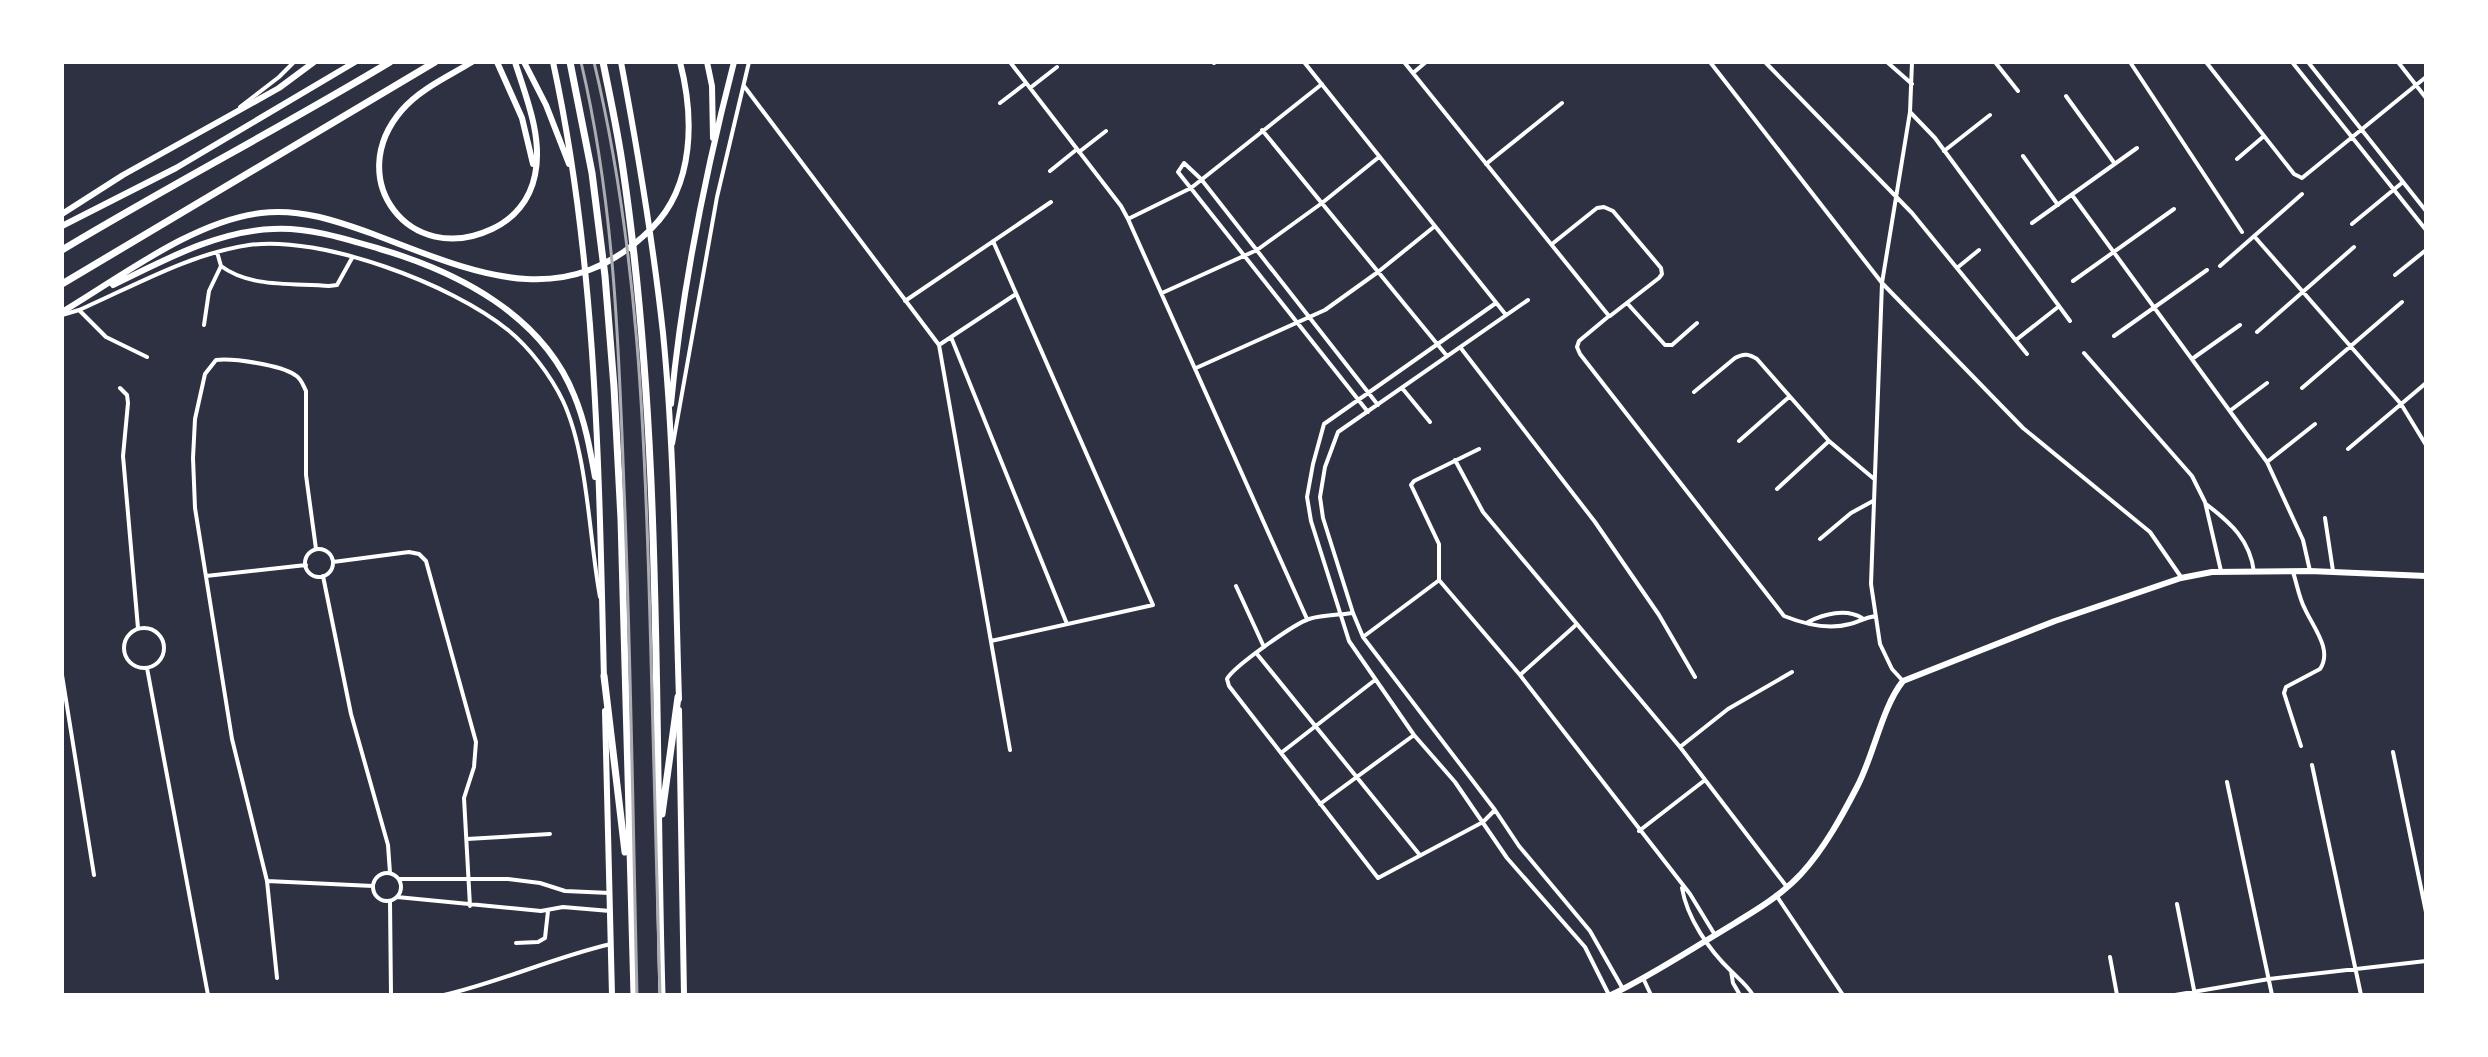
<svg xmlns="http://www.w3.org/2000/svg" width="2488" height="1057" font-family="Helvetica,sans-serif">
	<rect width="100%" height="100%" fill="#2d3142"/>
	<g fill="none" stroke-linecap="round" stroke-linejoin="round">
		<path stroke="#fff" stroke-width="4" d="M1010,62L1121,206L1128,219L1307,619
			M1304,62L1506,315
			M1404,62L1609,316L1579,341L1577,347L1580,354L1784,616C1804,624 1828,630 1850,624C1859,622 1863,618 1875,616
			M1710,62L1882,283L2023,428L2150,532L2181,577
			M1765,62L1912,213L2027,354
			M1887,62L1912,84
			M1995,62L2018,91
			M2130,62L2242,232
			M2206,62L2294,174L2302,178L2426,77
			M2292,62L2426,230
			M2308,62L2426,211
			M2398,62L2426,98
			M1214,63L1216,62
			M1413,73L1426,62
			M744,86L939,345L1010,750
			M1030,88L1057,67
			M2066,96L2115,164
			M1000,103L1026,83
			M240,107L279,77L294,62
			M1910,112L1935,138L2070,321
			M1262,130L1447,356
			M1944,151L1990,115
			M1079,152L1106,131
			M2023,156L2058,205
			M2237,159L2264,136
			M1486,164L1562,103
			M1050,171L1076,150
			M2072,195L2267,462L2303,540L2310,571
			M1128,219L1191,188L1322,84
			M2032,223L2137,148
			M2352,224L2403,182
			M2254,236L2401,404L2426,445
			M1552,244L1597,208L1604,207L1613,211L1661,268L1662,274L1659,278L1610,316
			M217,252L221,266C250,288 294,283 329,286L337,285L352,258
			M2220,266L2302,194
			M1957,268L1979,250
			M2395,275L2426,250
			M2073,281L2174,209
			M1162,293L1257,250L1322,203L1379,157
			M1528,300L1338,432L1325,467L1320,497L1323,518L1353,613L1363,637L1495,810L1519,846L1590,931L1623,989
			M905,301L1051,202
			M1496,303L1324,424L1313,464L1307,497L1311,521L1349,641L1414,735L1455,782L1507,858L1585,947L1609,995
			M1627,303L1665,345H1672L1697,323
			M79,310L106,337L147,357
			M62,315L79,310C134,286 189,254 249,245C321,235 452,284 508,330C530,348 551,376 563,401C588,455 589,538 600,597
			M204,325L209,291L221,266
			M2257,332L2354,247
			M2114,336L2207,270
			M951,337L1067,624
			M2016,340L2058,307
			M939,345L1016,294
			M1460,347L1595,522L1659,615L1695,677
			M2084,353L2192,476L2205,502L2221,571
			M2192,359L2240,325
			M1196,368L1325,310L1378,272L1435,226
			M120,388L127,395L128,403L123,456L138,628
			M1402,388L1430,422
			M2302,388L2402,302
			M1694,392L1735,358C1744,353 1749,354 1757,359L1829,441L1873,478
			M2231,410L2267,383
			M1368,412L1178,172L1184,163L1201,179L1378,405
			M1739,441L1789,397
			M673,444L717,197L749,62
			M1479,449L1414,481L1411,485L1439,544V580L1520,675L1690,894L1715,935
			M2348,449L2426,383
			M1455,460L1483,512L1680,747L1787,887
			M2267,462L2315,424
			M1777,489L1829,441
			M2206,504C2231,523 2250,540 2254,572
			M2325,518L2333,571
			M1820,539L1851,513L1873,501
			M305 563a14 14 0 1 1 28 0a14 14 0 1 1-28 0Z
			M333,562L409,552L419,554L426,561L476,742L474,767L464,798L470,906
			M2293,572C2297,584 2299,598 2305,609C2313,627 2333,650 2320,669L2286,687L2284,693L2301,746
			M206,576L306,565
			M323,576L351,714L388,845L390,873
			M1236,586L1264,647
			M1353,613C1339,615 1322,615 1309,619C1294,624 1233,667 1227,679L1229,686L1378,878L1483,822L1495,810
			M1808,622C1824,614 1846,608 1862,618
			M124 648a20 20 0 1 1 40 0a20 20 0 1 1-40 0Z
			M1363,637L1438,581
			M991,641L1153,605L993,241
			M1257,654L1419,854
			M147,668L208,995
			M62,675L94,875
			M1520,675L1577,624
			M1903,681L1892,669L1880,644L1871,584L1882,283L1910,112L1912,62
			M1680,747L1728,709L1792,672
			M2393,752L2426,912
			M1281,753L1375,680
			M2312,765L2361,995
			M2227,782L2272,995
			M1320,804L1414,735
			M1639,831L1705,780
			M467,839L550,834
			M373 887a14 14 0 1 1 28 0a14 14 0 1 1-28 0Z
			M399,879H508L540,883L565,891L610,893
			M267,881L373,886
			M1682,888C1687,918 1709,950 1731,971C1740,980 1746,984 1753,995
			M1776,895L1843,995
			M397,897L541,911L563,907L610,911
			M390,901L391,995
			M2177,904L2195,995
			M516,943L538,942L545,938L548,911
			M2110,957L2117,995
			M1731,971L1733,983L1740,995
			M277,978L267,881L232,739L195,508L193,458L195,419L205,374L216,360C233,358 281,365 295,375C301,378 303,385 306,391V475L316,549
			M1643,978L1651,995
			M444,995C501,982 554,957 611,944
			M2175,995L2269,979L2426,961"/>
		<path stroke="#fff" stroke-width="6" d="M1611,995C1648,977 1682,955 1717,934C1746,916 1778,899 1801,874C1824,849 1842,816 1857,787C1874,755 1882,707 1903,681L2055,621L2181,578L2212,572L2310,571L2426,576"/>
		<path stroke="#fff" stroke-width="6" d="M472,62C449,76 420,89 402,110C342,179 410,268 492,229C514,219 530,200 535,175C543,137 526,97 515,62
			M497,62L522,118L533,164
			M524,62L546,105L569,164
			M553,62C597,264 599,473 604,680
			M621,62C638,152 653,242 663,333C675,454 675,577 679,699
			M707,62L712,86L713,138
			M62,214L123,175L279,88L314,62
			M62,226L176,168L355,62
			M113,285C163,261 216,231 273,229C309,227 346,239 380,249C458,272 542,315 574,395C585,421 590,449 595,477
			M62,312C121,277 193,221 261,213C300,208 337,221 373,234C473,272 564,316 652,228C695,185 694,116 680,62
			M671,404C682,288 705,174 734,62
			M679,710L684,995
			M605,711L612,995"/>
		<path stroke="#fff" stroke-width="7" d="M570,62L592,173L605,276L614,387L621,519L634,995
			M603,62C610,97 618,133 623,169C663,442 654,720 662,995
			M62,250C170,185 282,127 390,62
			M62,284L435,62
			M604,676L625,852
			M662,814L678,697"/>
		<path stroke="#abadb3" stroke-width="3" d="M581,62C614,201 619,346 624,488C631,657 633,826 637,995
			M594,62C638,246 645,432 650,620C653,745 657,870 660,995"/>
	</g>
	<rect width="2488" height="1057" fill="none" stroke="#ffffff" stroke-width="128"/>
</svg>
